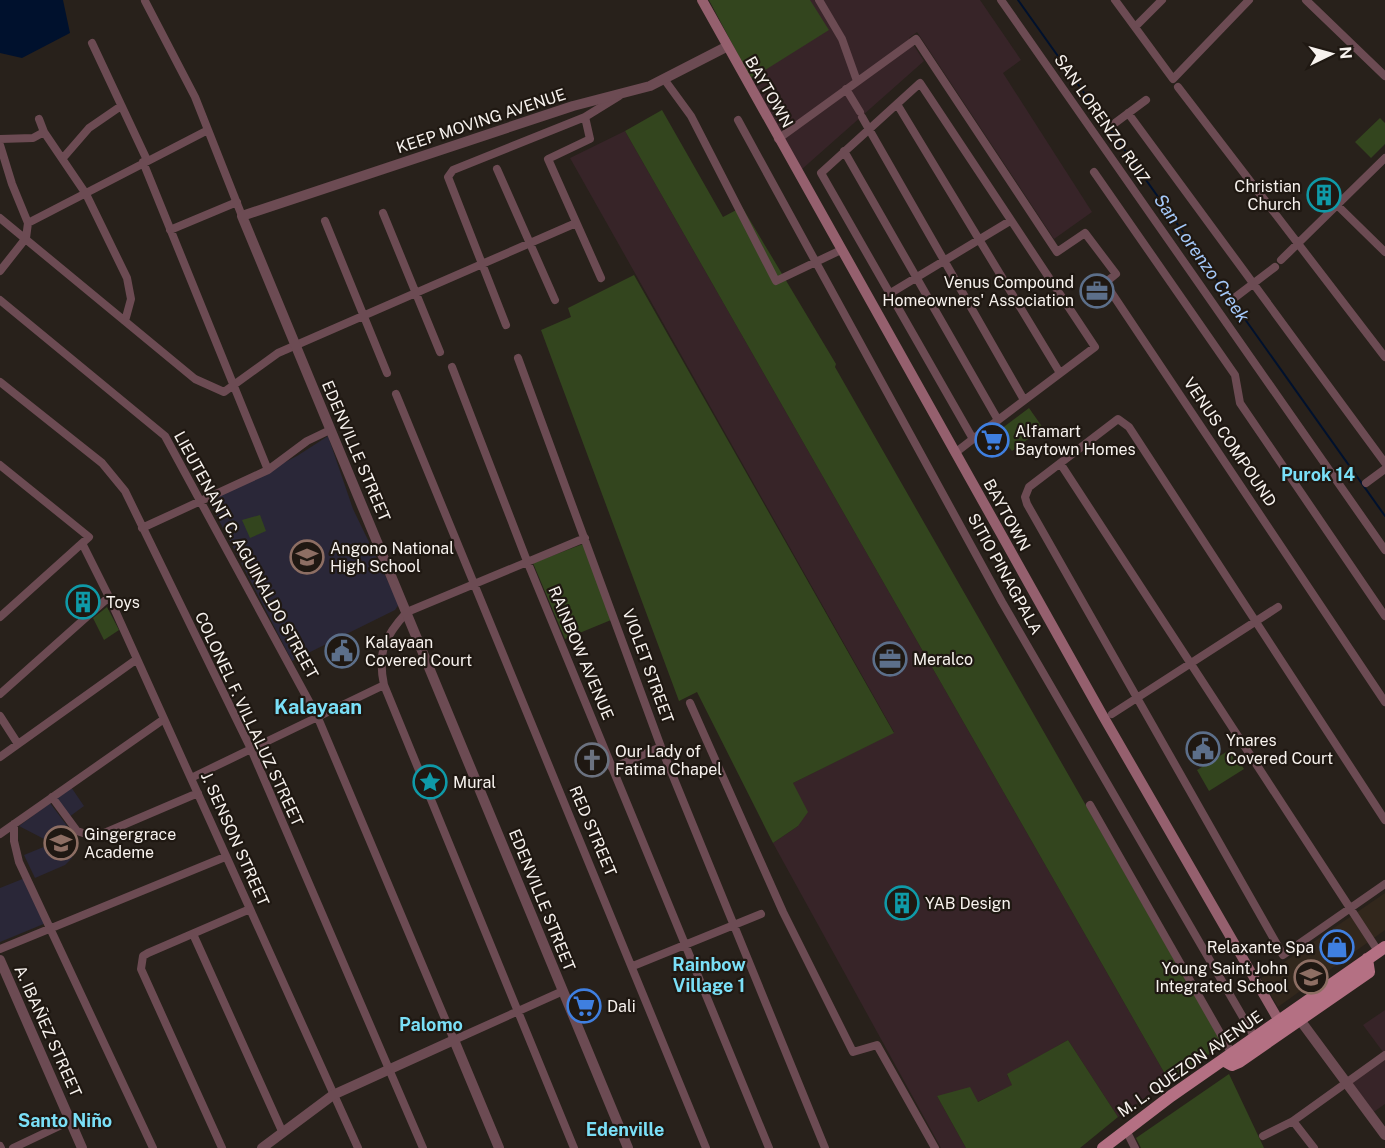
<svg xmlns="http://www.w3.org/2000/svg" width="1385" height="1148" font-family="'Public Sans',sans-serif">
	<rect width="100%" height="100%" fill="#28211b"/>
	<path fill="#32271c" d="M1385,893V930L1278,1007L1261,978Z"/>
	<path fill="#372428" d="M709,0H980L1021,60L1003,73L1092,212L1054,239L917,32L909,38L924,61L801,170Z
		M625,131L1169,1081L1118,1117L1068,1040L1007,1075L1013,1085L977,1102L937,1096L966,1148H941L773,843L798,826L793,783L894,732L570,158Z
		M1385,1010V1050L1383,1052L1363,1025Z
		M1385,1060V1104L1372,1113L1351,1084Z"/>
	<path fill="#2a2738" d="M328,436L353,509L399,604L395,610L292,661L209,501L297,456Z
		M71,787L84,806L69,817L56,798Z
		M50,803L77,839L72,858L65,865L35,878L24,855L46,846V840L19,826Z
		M25,878L46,923L0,942V888Z"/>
	<path fill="#33451e" d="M709,0H810L829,30L751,79Z
		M662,110L723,217L742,207L836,364L835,367L1223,1045L1169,1081L625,131Z
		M1380,118L1385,123V144L1371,158L1355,142Z
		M634,275L894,733L793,783L808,812L798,826L773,843L697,692L679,701L541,330L571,317L568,308Z
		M1029,408L1043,428L1012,451L997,432Z
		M260,515L266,531L250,538L242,520Z
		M583,544L611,620L565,639L533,563Z
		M107,607L119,630L104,640L93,618Z
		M1231,749L1244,769L1209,791L1197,770Z
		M1068,1040L1118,1117L1080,1148H966L937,1096L970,1087L978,1102L1012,1085L1007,1074Z
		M1229,1074L1264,1148H1141L1136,1138Z"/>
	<path fill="#00112d" d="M0,0H63L70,33L22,58L0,53Z"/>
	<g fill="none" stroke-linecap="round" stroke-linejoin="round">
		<path stroke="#00112d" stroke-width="2" d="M1018,0L1385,516"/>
		<path stroke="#6c4b53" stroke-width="8" d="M819,0L842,39L857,81
			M1001,0L1385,550
			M1115,0L1173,79L1249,0
			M1306,0L1385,76
			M145,1L195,97L242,216
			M1135,27L1162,0
			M92,43L147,160
			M664,79L691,116L776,281L841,250
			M1178,87L1385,357
			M846,89L860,112
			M897,104L1060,373
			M1128,113L1385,463
			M585,117L590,139L548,159L601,278
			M862,117L1024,400
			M39,119L44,132L86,194L127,278L131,299L125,321
			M738,120L1002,602L1255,1038
			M1111,126L1146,100
			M0,139L33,138L44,132
			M778,139L916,39L1057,252L1085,233L1116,274L1105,283L1385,702
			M0,145L12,184L28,223
			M844,151L998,420
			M63,158L89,128L121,106
			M143,162L268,470
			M497,169L555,300
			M1094,172L1235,375L1240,403L1385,616
			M1338,206L1385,252
			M383,213L440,352
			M0,218L195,379L224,392L278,353L576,223
			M325,221L387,373
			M170,230L237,202
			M1281,260L1385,158
			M0,271L26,238L28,223L208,130
			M889,294L1010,221
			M1233,299L1275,267
			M0,300L165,436L318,718L454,1040L563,991
			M506,325L448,177L453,170L585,117L619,96
			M518,358L661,747L825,1148
			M452,367L527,561L769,1148
			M0,382L102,463L125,491L251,749L423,1148
			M396,394L706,1148
			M955,453L973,439L1095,347L920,83L821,173L973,439
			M1060,463L1378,951
			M0,465L89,537L0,617
			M1366,483L1385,469
			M142,528L268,470L307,441L330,430
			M82,543L109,597L358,1148
			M0,694L109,597
			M690,703L783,912L853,1052L877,1045L935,1148
			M1112,714L1278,607
			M0,716L18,744
			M0,757L137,659
			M612,768L661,747
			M191,778L384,685
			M52,797L77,831L95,837L198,793
			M1090,805L1232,1054
			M1385,820L1129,427L1118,419L1029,487L1025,497L1027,504L1283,955L1385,884
			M14,824V841L19,862L153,1148
			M0,834L164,719
			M193,934L282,1131
			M0,949L225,857
			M633,966L761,914
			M1293,1121L1314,1148
			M1126,1130L1135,1148
			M1263,1136L1293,1121L1385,1055
			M0,1146L1,1148
			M13,1148L70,1121
			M222,1148L141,969L143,956L148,953L250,909
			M574,1148L384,685C377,652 385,636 407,612L585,538"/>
		<path stroke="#6c4b53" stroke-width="10" d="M0,960L82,1148
			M1300,1020L1385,1135
			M262,1148L333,1095L454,1040L499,1148
			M628,1148L242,216L573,106L650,86L726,47"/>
		<path stroke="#95606e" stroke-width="10" d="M702,0L1103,716L1279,1021"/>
		<path stroke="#b47083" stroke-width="12" d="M1223,1060L1232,1065L1239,1062L1369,972L1367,959
			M1103,1148L1171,1096L1385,947"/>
	</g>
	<defs>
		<g id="building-ring" transform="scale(1.725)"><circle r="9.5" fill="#1f1812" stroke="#0f9aa8" stroke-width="1.5"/><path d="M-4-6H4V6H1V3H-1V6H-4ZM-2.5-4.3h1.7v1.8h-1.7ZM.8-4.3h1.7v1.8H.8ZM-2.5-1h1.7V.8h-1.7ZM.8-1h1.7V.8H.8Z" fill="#0f9aa8"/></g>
		<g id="office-ring" transform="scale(1.725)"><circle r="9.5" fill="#1f1812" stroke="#5c6f8a" stroke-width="1.5"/><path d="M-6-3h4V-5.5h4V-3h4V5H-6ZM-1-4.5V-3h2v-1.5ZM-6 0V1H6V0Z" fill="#5c6f8a"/></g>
		<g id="supermarket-ring" transform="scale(1.725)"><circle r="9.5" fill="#1f1812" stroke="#3f7fe0" stroke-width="1.5"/><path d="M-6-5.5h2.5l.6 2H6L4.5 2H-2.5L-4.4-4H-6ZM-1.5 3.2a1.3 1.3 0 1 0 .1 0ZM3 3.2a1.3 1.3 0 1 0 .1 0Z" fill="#3f7fe0"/></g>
		<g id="school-ring" transform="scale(1.725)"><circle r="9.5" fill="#1f1812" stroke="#8d6e63" stroke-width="1.5"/><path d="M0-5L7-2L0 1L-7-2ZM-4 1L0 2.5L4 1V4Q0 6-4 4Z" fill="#8d6e63"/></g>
		<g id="civic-ring" transform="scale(1.725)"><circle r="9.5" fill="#1f1812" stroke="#5c6f8a" stroke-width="1.5"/><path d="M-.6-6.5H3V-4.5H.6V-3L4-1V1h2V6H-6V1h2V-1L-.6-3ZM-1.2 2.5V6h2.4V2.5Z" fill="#5c6f8a"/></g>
		<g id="church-ring" transform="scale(1.725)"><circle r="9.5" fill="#1f1812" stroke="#6b7280" stroke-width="1.5"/><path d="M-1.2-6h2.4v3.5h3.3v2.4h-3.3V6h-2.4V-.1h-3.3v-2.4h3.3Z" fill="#6b7280"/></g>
		<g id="sight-ring" transform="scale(1.725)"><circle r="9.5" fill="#1f1812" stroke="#0f9aa8" stroke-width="1.5"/><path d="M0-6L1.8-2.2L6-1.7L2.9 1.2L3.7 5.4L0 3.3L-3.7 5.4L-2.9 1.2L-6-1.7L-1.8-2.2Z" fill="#0f9aa8"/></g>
		<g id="shop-ring" transform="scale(1.725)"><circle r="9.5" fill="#1f1812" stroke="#3f7fe0" stroke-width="1.5"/><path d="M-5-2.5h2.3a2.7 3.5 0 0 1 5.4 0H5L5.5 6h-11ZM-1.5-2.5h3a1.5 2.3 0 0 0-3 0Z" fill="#3f7fe0"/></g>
	</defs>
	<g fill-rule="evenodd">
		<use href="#building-ring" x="1324" y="195"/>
		<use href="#office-ring" x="1097" y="291"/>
		<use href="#supermarket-ring" x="992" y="440"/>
		<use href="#school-ring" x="307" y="557"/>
		<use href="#building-ring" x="83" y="602"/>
		<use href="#civic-ring" x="342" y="651"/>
		<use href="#office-ring" x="890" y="659"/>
		<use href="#civic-ring" x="1203" y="749"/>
		<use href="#church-ring" x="592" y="760"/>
		<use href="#sight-ring" x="430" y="782"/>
		<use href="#school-ring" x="61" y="843"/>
		<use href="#building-ring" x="902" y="903"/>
		<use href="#shop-ring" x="1337" y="947"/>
		<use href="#school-ring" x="1311" y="977"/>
		<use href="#supermarket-ring" x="584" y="1006"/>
	</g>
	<g text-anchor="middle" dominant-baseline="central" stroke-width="4.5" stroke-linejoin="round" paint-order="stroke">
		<g font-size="16" fill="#f7f2ee" stroke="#1f1812">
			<text transform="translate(769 92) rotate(60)">BAYTOWN</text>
			<text transform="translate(1102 119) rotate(55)">SAN LORENZO RUIZ</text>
			<text transform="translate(481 121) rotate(-18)">KEEP MOVING AVENUE</text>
			<text transform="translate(1230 442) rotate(56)">VENUS COMPOUND</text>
			<text transform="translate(356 451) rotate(67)">EDENVILLE STREET</text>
			<text transform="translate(1007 515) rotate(61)">BAYTOWN</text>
			<text transform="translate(246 555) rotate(61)">LIEUTENANT C. AGUINALDO STREET</text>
			<text transform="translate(1005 574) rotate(61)">SITIO PINAGPALA</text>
			<text transform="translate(581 653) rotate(67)">RAINBOW AVENUE</text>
			<text transform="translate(648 666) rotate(70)">VIOLET STREET</text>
			<text transform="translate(249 719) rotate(65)">COLONEL F. VILLALUZ STREET</text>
			<text transform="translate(593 831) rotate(67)">RED STREET</text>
			<text transform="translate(235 839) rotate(66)">J. SENSON STREET</text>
			<text transform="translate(542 900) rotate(68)">EDENVILLE STREET</text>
			<text transform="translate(48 1031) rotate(66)">A. IBAÑEZ STREET</text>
			<text transform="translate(1190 1064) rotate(-35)">M. L. QUEZON AVENUE</text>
		</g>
		<g font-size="16" fill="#f7f2ee" stroke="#1f1812" text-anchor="start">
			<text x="1301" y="186" text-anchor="end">Christian<tspan x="1301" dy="18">Church</tspan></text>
			<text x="1074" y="282" text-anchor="end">Venus Compound<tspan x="1074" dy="18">Homeowners' Association</tspan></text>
			<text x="1015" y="431">Alfamart<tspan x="1015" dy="18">Baytown Homes</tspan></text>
			<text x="330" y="548">Angono National<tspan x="330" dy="18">High School</tspan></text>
			<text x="106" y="602">Toys</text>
			<text x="365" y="642">Kalayaan<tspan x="365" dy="18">Covered Court</tspan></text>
			<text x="913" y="659">Meralco</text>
			<text x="1226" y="740">Ynares<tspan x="1226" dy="18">Covered Court</tspan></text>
			<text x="615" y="751">Our Lady of<tspan x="615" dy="18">Fatima Chapel</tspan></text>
			<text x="453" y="782">Mural</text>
			<text x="84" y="834">Gingergrace<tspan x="84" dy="18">Academe</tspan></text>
			<text x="925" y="903">YAB Design</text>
			<text x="1314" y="947" text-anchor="end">Relaxante Spa</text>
			<text x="1288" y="968" text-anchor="end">Young Saint John<tspan x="1288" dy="18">Integrated School</tspan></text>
			<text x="607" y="1006">Dali</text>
		</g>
		<g font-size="18" font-style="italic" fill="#a4c8f9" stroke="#1f1812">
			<text transform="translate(1202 258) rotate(55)">San Lorenzo Creek</text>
		</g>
		<g font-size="18" font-weight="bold" fill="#7adff7" stroke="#1f1812">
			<text x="1318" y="474">Purok 14</text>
			<text x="709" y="964">Rainbow<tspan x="709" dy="21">Village 1</tspan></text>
			<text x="431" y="1024">Palomo</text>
			<text x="65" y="1120">Santo Niño</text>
			<text x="625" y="1129">Edenville</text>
		</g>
		<g font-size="20" font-weight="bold" fill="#7adff7" stroke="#1f1812">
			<text x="318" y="707">Kalayaan</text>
		</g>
	</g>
	<g transform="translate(1331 54) rotate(85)" stroke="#1f1812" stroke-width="4.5" paint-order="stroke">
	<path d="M0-4.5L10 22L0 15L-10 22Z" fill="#f7f2ee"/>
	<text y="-9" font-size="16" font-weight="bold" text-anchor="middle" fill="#f7f2ee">N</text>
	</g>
</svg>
